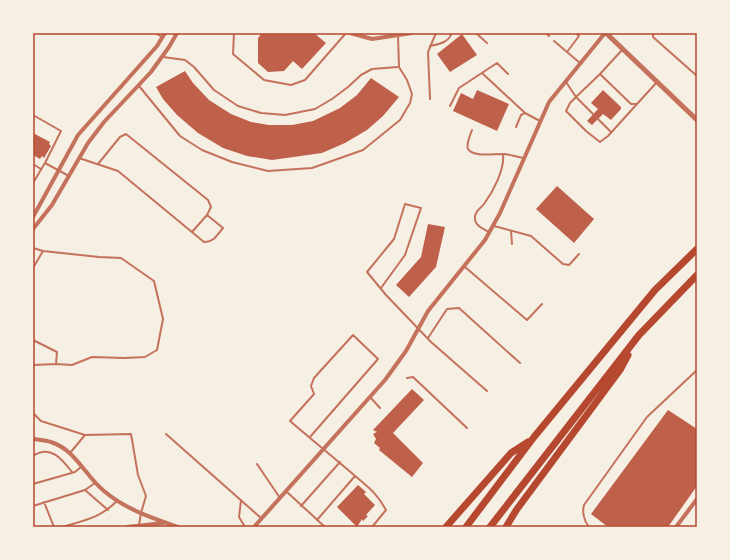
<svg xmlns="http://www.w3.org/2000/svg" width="730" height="560" font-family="'Exo 2',sans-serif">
	<rect width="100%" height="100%" fill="#f6efe4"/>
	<path fill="#bf614a" d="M262,33H314L326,43L302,69L293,61L284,71L268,72L258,63V38Z
		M462,34L477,55L450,72L437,54Z
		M185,71L193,83L209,100L231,114L251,122L269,125H292L313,121L340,108L357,95L371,78L399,97L383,116L367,130L345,143L322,153L272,160L247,156L223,148L198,133L177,115L163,99L156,87Z
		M477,90L509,104L497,131L453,111L461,93L473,99Z
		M603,90L621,107V109L611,120L603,114L592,125L587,121L598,109L591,103Z
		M33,133L50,142L49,144L51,146L44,158L42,156L40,159L33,155Z
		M557,186L594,219L574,243L536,209Z
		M428,224L445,227L436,267L409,297L396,285L421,257Z
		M412,389L424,400L393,433L423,463L412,477L379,450L380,448L374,443L376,439L373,434L377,432L373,430Z
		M668,410L697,429V486L668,527H608L591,514Z
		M358,485L366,492L364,494L375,505L366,515L368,516L363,521L362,519L357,527L337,507Z"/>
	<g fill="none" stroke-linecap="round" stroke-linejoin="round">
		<path stroke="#c5725c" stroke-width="2" d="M155,33L162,37
			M234,33L233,54L264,80L291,85L305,80L346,33
			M476,33L487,43
			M546,33L549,36
			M653,33V37L697,76
			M554,41L580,63
			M430,46C439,44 448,43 452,33
			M622,50L600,74L631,104H637L657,82
			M567,52L579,36L576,33
			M163,57L185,60L194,67L214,90L238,106L261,113L285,115L315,109L332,99L348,87L361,75L372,69L398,67
			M482,73L525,113
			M566,82L576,97L570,103L566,111L586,131L600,142L608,136L637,104
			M139,86L180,136L202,150L232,162L268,171L312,168L363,150L400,120L410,103L412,94L407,80L399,67L398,36
			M430,99L428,52L436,33
			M450,106L459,88L497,63L508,74
			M593,114L576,97L600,74
			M33,115L61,131L45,163L33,183
			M598,119L611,132
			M516,127L521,115L525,113L540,121
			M472,130C470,135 466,144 468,149C474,158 496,153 505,154C511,155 518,157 524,158
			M79,158L118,171L204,242C213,243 218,234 223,228L207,215L211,207L208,200L126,134L120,137L98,164
			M45,163L69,176
			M33,164L41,169
			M494,226L531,236L563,264L569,265L579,254
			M511,231L512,244
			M192,232L207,215
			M489,232C483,229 474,225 475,217C475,211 481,208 484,204C493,192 505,169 503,154
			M33,248L43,251L33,268
			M43,251L99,257L121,258L154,281L163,319L157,350L145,357L124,358L92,357L72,365L56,364
			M465,267L527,320L542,304
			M381,288L405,255L421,208L405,204L394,239L367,272L386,295L431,342L487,391
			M428,338L447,309L459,308L520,363
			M33,340L57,352L56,364L33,365
			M407,378L413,377L467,428
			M370,397L380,408
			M33,413L41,421L85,435
			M166,434L261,518
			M310,437L378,359L353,335L314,378L311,386L314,394L290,421C311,439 333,457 354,475C368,487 377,493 386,510L372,527
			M70,453L85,435L131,434L138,475L146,496L141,513L139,525
			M33,456C50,444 62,459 72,472
			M257,464L280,498
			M33,484L75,472L81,467
			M85,490L108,510
			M287,492L325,527
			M241,500L239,517L245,527
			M44,502L54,527
			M33,506L85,490L95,483
			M301,506L340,462
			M317,520L355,476
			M63,527C85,520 100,518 117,501
			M589,527C584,521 582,512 584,505L647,417L697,370"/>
		<path stroke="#c5725c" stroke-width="4" d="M350,33L372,39L412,33
			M33,217L78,135L157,46L165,33
			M33,229L52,205L88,143L104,122L151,72L169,47L177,33
			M33,439C39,440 45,440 51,442C76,450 85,476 104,491C125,509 152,518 178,527
			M127,527L163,523
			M254,527L385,380L406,351L428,311L485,240L500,213L549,102L605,33
			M676,527L697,499"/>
		<path stroke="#c5725c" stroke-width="5" d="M606,33L697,120"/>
		<path stroke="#b5482f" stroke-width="7" d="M446,527L511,453L528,442
			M466,527L534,437L655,290L697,249
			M490,527L639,335L697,275
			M506,527L517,509L620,370L628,355"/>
	</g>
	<rect width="730" height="560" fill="none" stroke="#f6efe4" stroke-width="68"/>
	<rect x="34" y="34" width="662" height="492" fill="none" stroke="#b5482f" stroke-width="1.5"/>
</svg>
